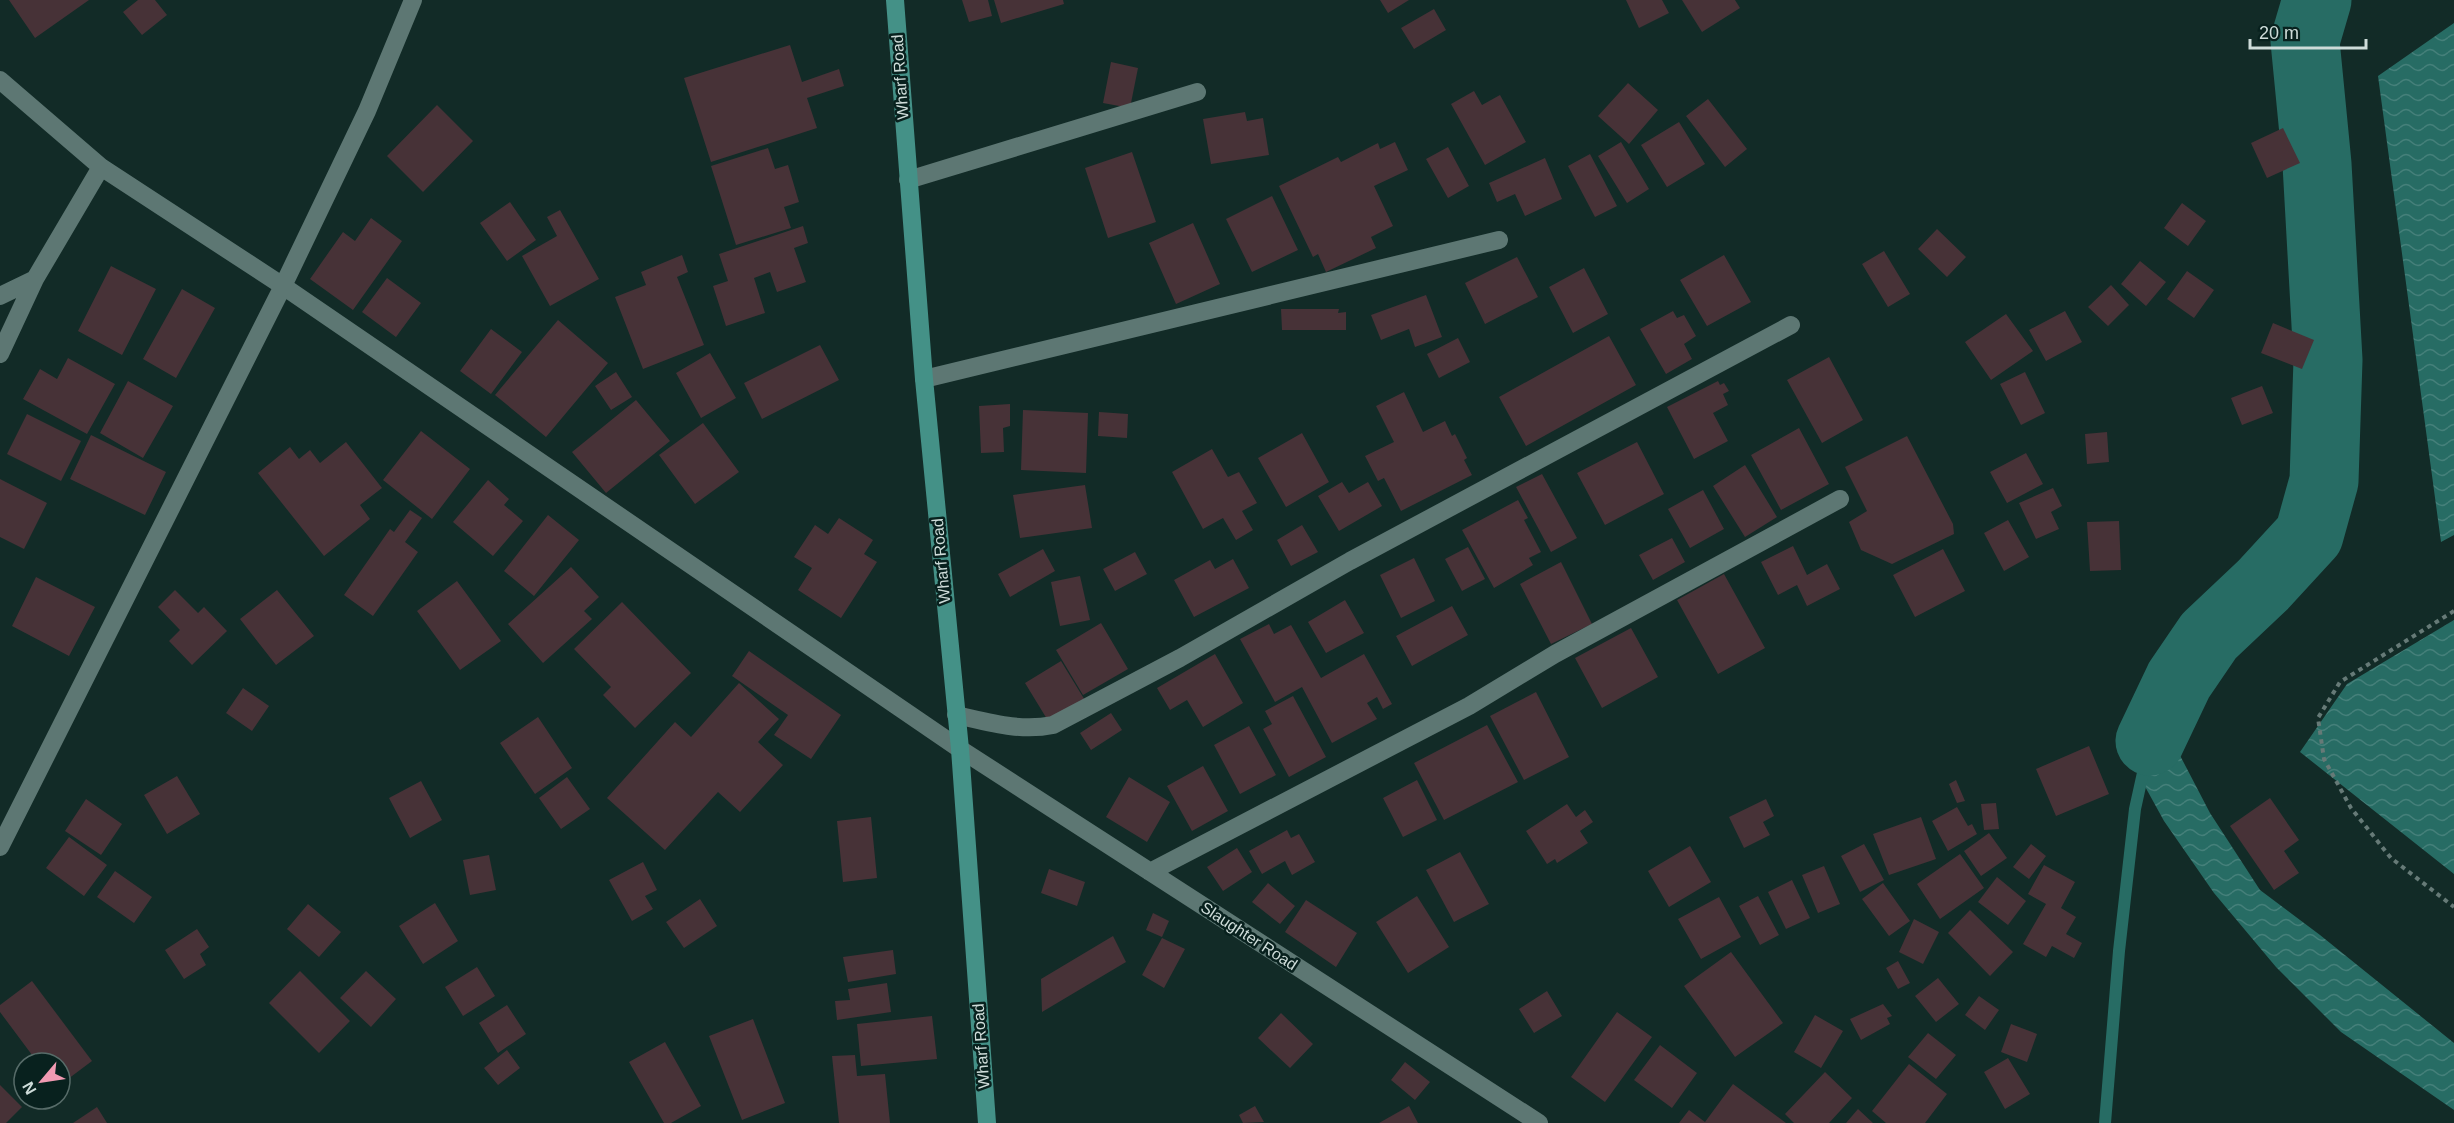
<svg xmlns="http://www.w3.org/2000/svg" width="2454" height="1123" font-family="Arial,sans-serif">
	<defs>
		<pattern id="water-waves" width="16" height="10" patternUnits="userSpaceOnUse" patternTransform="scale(1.5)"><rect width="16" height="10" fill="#276c64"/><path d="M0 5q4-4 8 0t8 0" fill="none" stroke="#45807a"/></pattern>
	</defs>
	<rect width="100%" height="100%" fill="#122b27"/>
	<path fill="url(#water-waves)" d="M2454,23V535L2441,542L2378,76Z
		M2454,620V874L2300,752L2347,684Z
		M2161,719L2210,813L2260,890L2320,935L2454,1043V1110L2341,1032L2276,967L2214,893L2164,821L2142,781L2150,741Z"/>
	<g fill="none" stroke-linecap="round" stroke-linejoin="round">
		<path stroke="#276c64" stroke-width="12" d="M2105,1123L2119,951L2135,809L2150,741"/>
		<path stroke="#276c64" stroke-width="69" d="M2150,741L2179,680L2209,636L2263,585L2309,535L2324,481L2328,360L2317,164L2305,41L2317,0"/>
	</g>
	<path fill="#473237" d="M9,0H89L35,38Z
		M138,0H155L167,15L142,35L123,12Z
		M962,0H988L992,16L969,22Z
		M994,0H1063L1064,4L1001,23Z
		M1380,0H1409L1388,13Z
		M1626,0H1662L1669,13L1639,28Z
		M1682,0H1735L1740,8L1702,32Z
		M1434,9L1446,30L1414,49L1401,28Z
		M790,45L802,82L839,69L844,86L807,98L817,128L711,162L684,78Z
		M1111,62L1138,68L1130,108L1103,103Z
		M1628,83L1658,110L1629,144L1598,116Z
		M1474,91L1482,105L1500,95L1526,142L1485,165L1451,104Z
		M1708,99L1747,149L1725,167L1686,116Z
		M437,105L473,141L423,192L387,156Z
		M1245,112L1247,121L1263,118L1269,155L1211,164L1203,119Z
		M1679,122L1705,164L1667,187L1641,145Z
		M2283,128L2300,163L2267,178L2251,143Z
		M1395,142L1408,170L1374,186L1393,226L1371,237L1376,248L1326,272L1318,254L1313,257L1279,186L1338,157L1341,162L1378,143L1380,149Z
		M1621,142L1649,189L1627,203L1598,156Z
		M1448,147L1469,186L1448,198L1426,159Z
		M768,148L775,169L788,165L799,202L784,207L791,228L736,245L711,166Z
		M1132,152L1156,222L1108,238L1085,168Z
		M1590,154L1617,206L1595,217L1568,166Z
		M1545,158L1562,199L1525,216L1515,194L1497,202L1489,183Z
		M1272,196L1298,250L1252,272L1226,219Z
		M510,202L536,240L507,261L480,223Z
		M2182,203L2206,221L2188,246L2164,228Z
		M560,210L599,279L550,306L522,256L557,236L547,217Z
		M371,218L402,241L353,310L310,279L343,232L355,241Z
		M1193,223L1220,284L1176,304L1149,243Z
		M803,226L808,243L794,248L806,282L777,292L770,272L754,278L765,313L726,326L713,286L728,281L719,254Z
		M1937,229L1966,257L1947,277L1918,249Z
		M1884,251L1910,294L1888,307L1862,264Z
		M682,255L688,272L677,277L704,345L643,369L615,297L646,285L641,272Z
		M1724,255L1751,302L1707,326L1680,280Z
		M1517,257L1538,297L1485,324L1465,283Z
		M2140,261L2166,282L2146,306L2121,284Z
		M111,266L156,289L122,355L78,331Z
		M1584,268L1608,314L1573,333L1549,287Z
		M2187,271L2214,290L2194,318L2167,299Z
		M387,278L421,303L396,337L362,312Z
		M2111,285L2129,305L2108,326L2088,307Z
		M182,289L215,308L176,378L143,359Z
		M1426,295L1442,337L1415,347L1409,329L1381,340L1371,315Z
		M1281,309H1339L1338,313L1346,312V330H1282Z
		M1673,311L1677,318L1684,315L1696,336L1684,344L1692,359L1666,374L1640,329Z
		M2065,311L2082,342L2046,361L2029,330Z
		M2006,314L2033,351L1991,380L1965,342Z
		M558,320L608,363L546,437L495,395Z
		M2273,323L2314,340L2302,369L2261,353Z
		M491,329L522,352L491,394L460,371Z
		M1609,336L1636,385L1526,446L1499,397Z
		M1458,338L1470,362L1439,378L1427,354Z
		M820,345L839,380L762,419L744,383Z
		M710,353L736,398L701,418L676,373Z
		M1829,357L1863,420L1822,443L1787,380Z
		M68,358L115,384L87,434L23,399L40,369L57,379Z
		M616,372L632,397L611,410L595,386Z
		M2025,372L2045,413L2021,425L2000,384Z
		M128,381L173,406L143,458L100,433Z
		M1718,381L1720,385L1724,383L1729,391L1723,394L1728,405L1713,413L1728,441L1694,459L1667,407Z
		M2262,386L2273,413L2242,425L2231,398Z
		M1404,392L1423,432L1445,421L1452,436L1455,434L1467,458L1464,460L1472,475L1401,511L1384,478L1378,481L1365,456L1394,442L1376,406Z
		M636,400L670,441L606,493L572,452Z
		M1010,404V426L1003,428L1004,452L981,453L979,406Z
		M1023,410L1088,413L1086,473L1021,470Z
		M1099,412L1128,414L1127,438L1098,436Z
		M27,414L81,441L61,481L7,454Z
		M703,423L739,472L695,504L659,455Z
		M1799,428L1829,484L1781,510L1751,455Z
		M421,431L470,469L432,519L383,480Z
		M2107,432L2109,462L2087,464L2085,434Z
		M1302,433L1329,482L1286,507L1258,458Z
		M91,435L166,472L145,515L70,479Z
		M1907,436L1953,524L1954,534L1892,564L1861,550L1849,522L1867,511L1845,467Z
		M346,442L382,488L360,505L370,519L324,556L258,473L290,447L299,459L310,450L320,463Z
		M1637,442L1664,494L1605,525L1577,473Z
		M1212,449L1228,477L1239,472L1257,503L1242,511L1253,530L1236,540L1223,518L1203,529L1172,472Z
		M2026,453L2043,484L2007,503L1990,472Z
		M1745,465L1777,517L1745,537L1713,486Z
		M1542,474L1577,538L1551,552L1516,487Z
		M0,479L47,503L24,549L0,537Z
		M488,480L509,499L504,505L523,521L493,556L453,522Z
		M1342,482L1349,493L1368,482L1382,506L1339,531L1318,496Z
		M1085,485L1092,528L1020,538L1013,495Z
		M2053,488L2062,506L2051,512L2059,529L2036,539L2019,503Z
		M1703,490L1724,529L1690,548L1668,509Z
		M1518,500L1528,518L1524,520L1541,552L1529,558L1533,565L1494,588L1462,530Z
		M410,510L422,518L405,542L418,552L373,616L344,595L390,529L394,532Z
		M548,515L579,540L534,596L504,571Z
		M839,518L873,540L864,554L877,562L841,618L798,590L812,568L794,557L815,525L828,534Z
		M2008,520L2029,557L2004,571L1984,533Z
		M2119,521L2121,570L2090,571L2087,522Z
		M1302,525L1318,552L1291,566L1277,540Z
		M1672,538L1685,562L1653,580L1639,555Z
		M1793,546L1807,575L1827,564L1840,589L1807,606L1797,585L1778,595L1761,562Z
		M1468,547L1485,579L1462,591L1445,559Z
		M1043,549L1055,571L1010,597L998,574Z
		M1943,549L1965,591L1915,617L1893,575Z
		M1135,552L1147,574L1115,591L1103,569Z
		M1414,558L1435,601L1401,618L1380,575Z
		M1233,559L1249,588L1194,617L1174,580L1210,560L1215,569Z
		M1561,562L1592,624L1551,644L1520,584Z
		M571,567L599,597L584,611L592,619L543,663L508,624Z
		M1724,574L1765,648L1718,674L1677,600Z
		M1080,576L1090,620L1060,626L1051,582Z
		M36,577L95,607L69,656L12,626Z
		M457,581L501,641L460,670L417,611Z
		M175,590L198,613L204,607L227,631L192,665L169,641L180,630L158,607Z
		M277,590L314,636L276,665L240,619Z
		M1345,600L1364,633L1326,653L1308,622Z
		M622,602L691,673L635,728L603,695L611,687L574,649Z
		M1452,606L1468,635L1412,666L1396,636Z
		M1101,623L1128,669L1083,695L1056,650Z
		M1269,624L1274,634L1291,625L1321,678L1364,654L1392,704L1383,709L1377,697L1367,703L1377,719L1332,743L1302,687L1275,702L1240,639Z
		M1631,628L1658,677L1602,708L1575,658Z
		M749,651L841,715L811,759L774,735L788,715L732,676Z
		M1215,654L1243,703L1203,727L1187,700L1170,710L1157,688Z
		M1061,661L1086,702L1050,724L1025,683Z
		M739,683L779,719L758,742L783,765L740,812L718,792L665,850L607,798L675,722L691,737Z
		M243,688L269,706L252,731L226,713Z
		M1536,692L1569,757L1524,780L1490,716Z
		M1293,696L1326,757L1289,777L1263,729L1272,724L1265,711Z
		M1111,713L1122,730L1091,750L1080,733Z
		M538,717L572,768L535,794L500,743Z
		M1487,725L1518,782L1444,820L1414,763Z
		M1249,726L1276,775L1240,794L1214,745Z
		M2089,746L2109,794L2056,816L2036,769Z
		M1203,766L1228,811L1192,831L1167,786Z
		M177,776L200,814L167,834L144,795Z
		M567,777L590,809L561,829L539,798Z
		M1129,777L1170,802L1147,842L1106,817Z
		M1417,780L1437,820L1403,837L1383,798Z
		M1956,780L1965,801L1957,803L1949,784Z
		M421,781L442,820L410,838L389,798Z
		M2270,798L2299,840L2284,851L2299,873L2274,890L2230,826Z
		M86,799L122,824L101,855L65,831Z
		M1766,799L1774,816L1763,822L1770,835L1744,848L1729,817Z
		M1996,803L1999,829L1984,830L1981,804Z
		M1567,804L1576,817L1585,810L1593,822L1580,831L1588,843L1557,863L1555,859L1547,864L1526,831Z
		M1957,807L1968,826L1972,824L1977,834L1948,851L1932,821Z
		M871,817L877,878L843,882L837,821Z
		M1921,817L1936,859L1889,875L1873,834Z
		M1287,830L1291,838L1299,834L1315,862L1292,875L1285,861L1262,874L1249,851Z
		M1989,833L2007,858L1981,876L1964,851Z
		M69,837L107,865L84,896L46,868Z
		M1864,844L1884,880L1860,892L1841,856Z
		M2031,844L2046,856L2029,879L2013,867Z
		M1690,846L1711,882L1669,907L1648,871Z
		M1237,848L1252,872L1223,891L1207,867Z
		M1460,852L1489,904L1454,922L1426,870Z
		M1960,854L1984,888L1940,919L1917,884Z
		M489,855L496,890L470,895L463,860Z
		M643,862L657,890L645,896L653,909L632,921L609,880Z
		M2044,865L2075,882L2061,908L2076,917L2066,934L2082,943L2074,958L2052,946L2046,957L2023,944L2046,904L2028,894Z
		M1824,866L1840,904L1818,913L1802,875Z
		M1049,869L1085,882L1077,906L1041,893Z
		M115,871L152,897L134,923L97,897Z
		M1997,877L2026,901L2008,925L1978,902Z
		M1792,880L1810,918L1786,929L1768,892Z
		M1268,883L1295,906L1280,924L1252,902Z
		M1883,883L1910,921L1889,936L1862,899Z
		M1417,896L1449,947L1408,973L1376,922Z
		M1758,896L1779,935L1760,945L1739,906Z
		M1719,897L1741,937L1701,959L1678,919Z
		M700,899L717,926L684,948L666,922Z
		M1306,900L1357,933L1336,967L1285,932Z
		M435,903L458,941L423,964L399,926Z
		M308,904L341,932L319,957L287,929Z
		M1970,910L2013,952L1990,976L1948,933Z
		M1153,913L1169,921L1162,937L1146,930Z
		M1914,919L1939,932L1923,964L1899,952Z
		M197,929L209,947L200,954L206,965L184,979L165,950Z
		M1113,936L1126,962L1042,1012L1041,979Z
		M1162,938L1185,949L1164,988L1142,975Z
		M893,950L896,974L848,982L843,957Z
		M1731,952L1783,1023L1735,1057L1684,986Z
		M1898,961L1910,983L1898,989L1886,968Z
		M477,967L495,996L463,1016L445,987Z
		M300,971L350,1021L319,1053L269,1003Z
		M366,971L396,999L371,1027L340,998Z
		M1938,978L1959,1004L1936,1022L1915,996Z
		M32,981L92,1061L60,1085V1063H38L0,1012V1005Z
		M887,983L891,1012L837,1020L835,1001L850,1000L848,989Z
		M1547,991L1562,1016L1534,1033L1519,1009Z
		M1979,996L1999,1010L1985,1030L1965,1015Z
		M1883,1004L1892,1016L1887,1018L1890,1024L1861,1040L1850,1019Z
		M507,1005L526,1034L498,1053L479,1023Z
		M1617,1012L1652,1037L1605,1102L1571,1077Z
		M1281,1013L1313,1044L1290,1068L1258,1038Z
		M1815,1015L1843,1031L1821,1068L1794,1052Z
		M932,1016L937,1059L861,1066L857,1024Z
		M753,1019L785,1103L742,1120L709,1036Z
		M2011,1024L2037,1034L2027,1062L2001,1052Z
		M1928,1033L1956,1055L1936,1079L1908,1057Z
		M665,1042L701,1106L671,1123H664L629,1062Z
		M1660,1045L1697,1073L1672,1108L1634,1080Z
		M507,1050L520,1068L498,1085L484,1068Z
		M855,1055L857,1076L885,1074L890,1123H839L832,1056Z
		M2008,1058L2030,1094L2005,1109L1984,1072Z
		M1405,1062L1430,1082L1415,1100L1391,1080Z
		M1909,1064L1947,1094L1925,1123H1886L1872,1111Z
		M1825,1072L1852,1098L1829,1123H1794L1785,1114Z
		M1733,1084L1786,1123H1679L1689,1110L1705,1122Z
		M0,1085L22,1107L6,1123H0Z
		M1255,1106L1264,1122L1243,1123L1239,1115Z
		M1409,1106L1418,1123H1379Z
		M97,1107L107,1123H73Z
		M1858,1109L1873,1123H1846Z"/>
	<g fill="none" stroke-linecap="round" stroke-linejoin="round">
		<path stroke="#667a77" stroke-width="4" stroke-dasharray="4.5 4.5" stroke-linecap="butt" d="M2454,611L2340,682L2318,718L2324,759L2351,808L2391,858L2454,907"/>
		<path stroke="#5d7773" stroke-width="18" d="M0,80L101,167L283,286L960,749L1539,1123
			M908,180L1197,92
			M35,279L101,167
			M0,296L35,279L0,354
			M924,379L1499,240
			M956,715C988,722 1020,732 1053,725L1180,658L1350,561L1791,325
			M0,847L283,286L367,111L413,0
			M1150,872L1469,706L1555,654L1840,499"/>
		<path stroke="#449187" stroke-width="18" d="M895,0L924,379L960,749L987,1123"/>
	</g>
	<g text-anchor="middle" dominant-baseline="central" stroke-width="5" stroke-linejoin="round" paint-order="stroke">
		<g font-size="16" fill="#cedcd9" stroke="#08211e">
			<text transform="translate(900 77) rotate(-94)">Wharf Road</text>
			<text transform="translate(941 561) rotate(-95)">Wharf Road</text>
			<text transform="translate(1249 936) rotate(33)">Slaughter Road</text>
			<text transform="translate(981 1046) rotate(-94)">Wharf Road</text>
		</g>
	</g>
	<g transform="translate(42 1081) rotate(241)"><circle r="28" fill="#08211e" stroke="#576c69" stroke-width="1.5"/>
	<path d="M0-4.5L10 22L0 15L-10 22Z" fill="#f19ab2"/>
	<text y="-9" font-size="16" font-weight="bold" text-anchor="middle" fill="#cedcd9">N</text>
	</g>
	<path d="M2250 39v9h116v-9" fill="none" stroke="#cedcd9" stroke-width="3"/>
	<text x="2259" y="39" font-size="18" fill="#cedcd9" stroke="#08211e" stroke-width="4.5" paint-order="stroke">20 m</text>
</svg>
